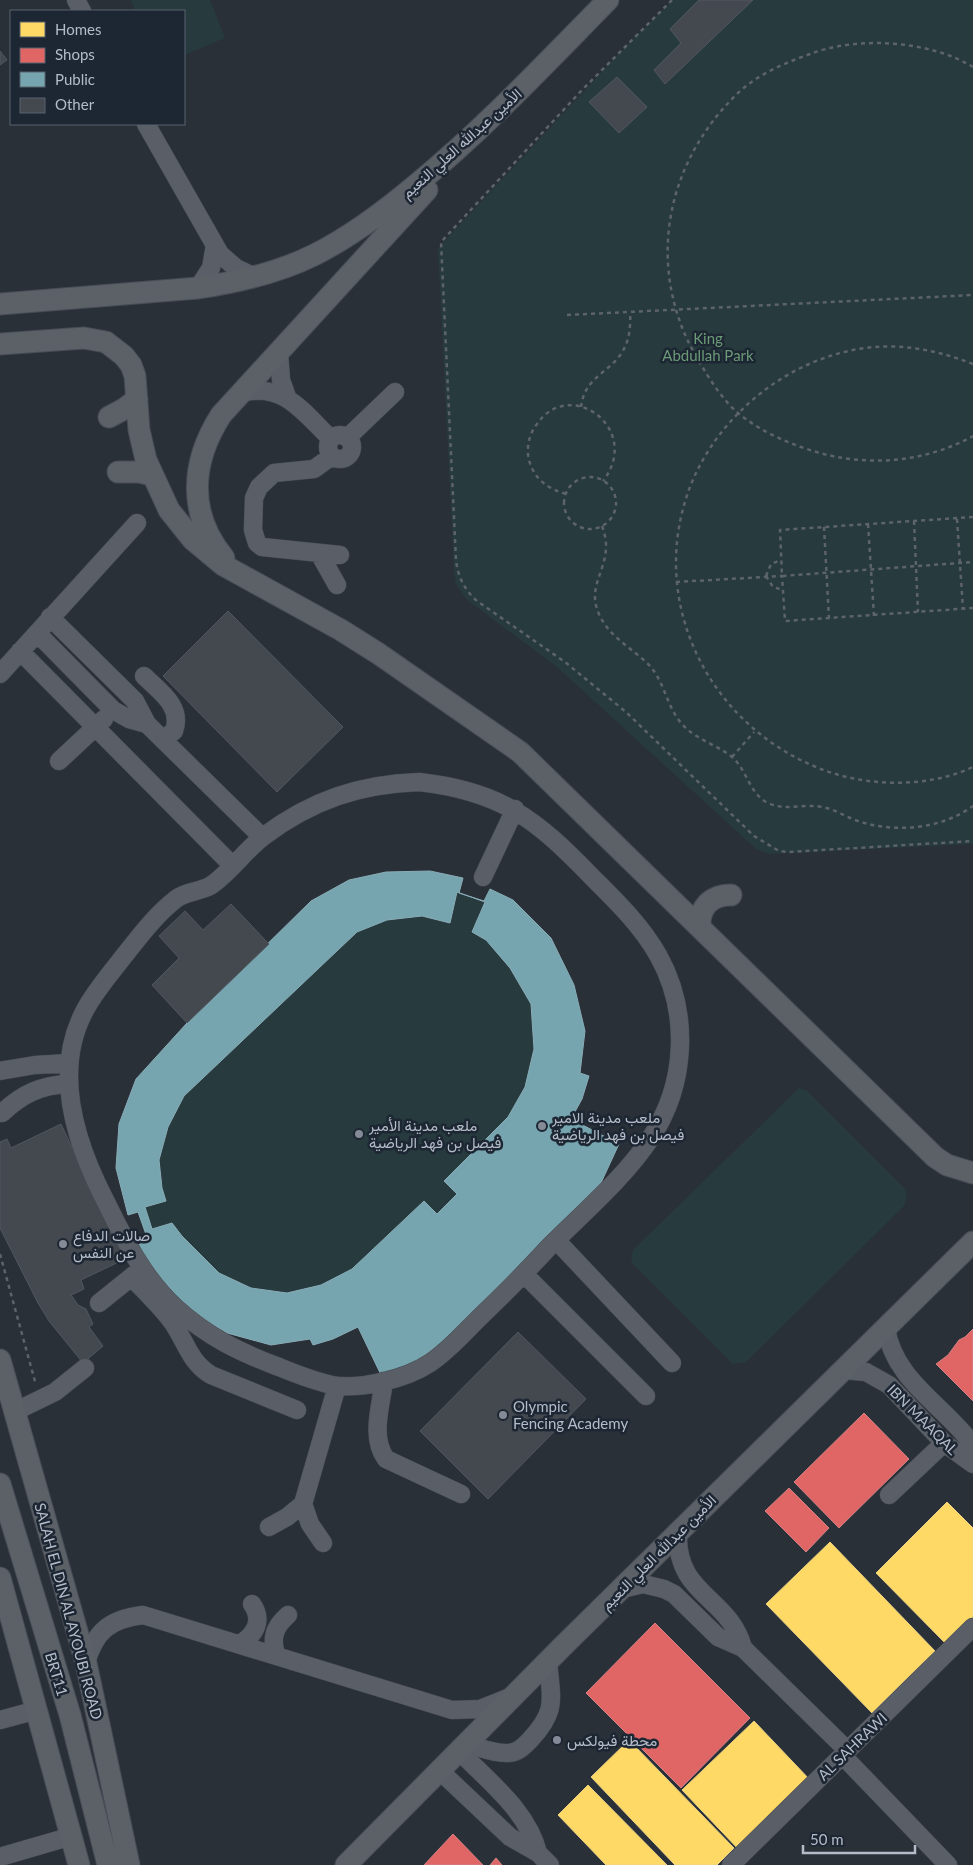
<svg xmlns="http://www.w3.org/2000/svg" width="973" height="1865" font-family="Lato,Vazirmatn,sans-serif">
	<rect width="100%" height="100%" fill="#2a3038"/>
	<path fill="#273a3e" d="M131,0H210L225,38L184,55V11H135Z
		M673,0H973V844L769,854L756,849L557,667L466,599L456,584L454,570L438,248L629,43Z
		M430,871L463,878L459,893L484,901L490,889L513,900L551,938L574,985L585,1031L580,1073L589,1076L582,1099L572,1119L619,1144L600,1185L358,1327L333,1339L313,1345L310,1339L147,1241L138,1212L128,1215L116,1168L119,1124L136,1079L187,1023L311,901L349,880L386,872Z
		M799,1088L806,1090L905,1189L907,1196L904,1206L746,1362L733,1364L633,1264L631,1259L633,1250Z"/>
	<path fill="#ffd966" stroke="#e8d084" d="M947,1502L973,1528V1619L947,1645L876,1573Z
		M830,1542L935,1651L872,1713L766,1604Z
		M754,1721L812,1782L741,1852L682,1790Z
		M629,1740L734,1848L717,1865H675L591,1777Z
		M588,1785L667,1865H606L558,1815Z"/>
	<path fill="#e06666" stroke="#d38084" d="M973,1329V1401L936,1364L948,1355L959,1340L965,1337Z
		M864,1413L909,1459L839,1528L794,1482Z
		M789,1488L829,1528L806,1552L765,1511Z
		M655,1623L750,1718L681,1788L586,1693Z
		M453,1834L483,1865H424Z
		M496,1858L502,1865H490Z"/>
	<path fill="#76a5af" stroke="#89acb7" fill-rule="evenodd" d="M430,871L463,878L459,893L484,901L490,889L513,900L551,938L574,985L585,1031L580,1073L589,1076L582,1099L571,1119L619,1144L600,1185L571,1216L445,1340L413,1364L383,1379L358,1327L333,1339L313,1345L310,1339L271,1345L227,1333L182,1306L153,1271L138,1245L148,1240L138,1212L128,1215L116,1168L119,1124L136,1079L187,1023L311,901L349,880L386,872ZM457,892L485,902L472,932L486,940L510,968L531,1004L534,1049L525,1087L508,1117L444,1181L457,1194L437,1214L424,1201L352,1269L321,1285L287,1293L251,1288L219,1273L182,1236L172,1223L152,1229L145,1207L166,1201L162,1188L159,1160L168,1127L184,1096L357,932L387,920L422,916L450,923Z"/>
	<path fill="#444950" stroke="#52575f" d="M699,0H753L665,84L654,70L681,43L670,29Z
		M0,51L7,60L0,65Z
		M617,77L647,107L619,133L589,102Z
		M228,611L343,727L277,792L163,676Z
		M231,904L269,944L187,1023L152,985L179,958L159,936L185,911L203,930Z
		M61,1124L125,1259L81,1280L84,1289L71,1295L78,1305L86,1309L93,1324L89,1327L103,1346L83,1363L49,1321L38,1303L0,1228V1142L7,1139L11,1148Z
		M518,1332L586,1399L488,1499L420,1431Z"/>
	<g fill="none" stroke-linecap="round" stroke-linejoin="round">
		<g stroke="#484c53" stroke-width="19">
			<path id="minor" d="M76,0L82,11
				M146,124L220,254L236,268L255,277
				M198,288L211,268L215,245
				M279,353L281,380L287,397
				M242,393C284,382 303,412 331,439
				M328 447a12 12 0 1 1 24 0a12 12 0 1 1-24 0Z
				M347,438L395,392
				M332,456L314,469L274,473L259,487L254,498L253,530L257,543L262,547L340,555
				M319,553L337,585
				M50,617L135,701L147,724L262,837
				M37,633L113,710L129,719L147,724
				M20,651L232,865
				M0,674L137,523
				M144,676C159,691 183,706 174,731L163,740
				M59,761L104,719
				M419,782C501,791 536,819 592,877C616,901 641,925 658,955C690,1012 687,1084 650,1139C625,1177 582,1214 549,1247C526,1272 502,1296 478,1319C462,1335 448,1351 430,1363C406,1379 360,1390 332,1385C314,1381 296,1374 279,1367C239,1352 208,1337 176,1308C144,1279 124,1239 105,1200C76,1144 53,1074 83,1014C92,995 107,978 120,961C137,940 154,916 176,899C186,891 199,892 210,886C230,873 245,850 264,836C312,800 360,784 419,782Z
				M483,877L515,809
				M0,1071L35,1065L69,1063
				M2,1113C22,1094 41,1085 69,1084
				M556,1240L672,1363
				M524,1274L646,1396
				M132,1278C145,1291 158,1304 170,1319C185,1338 188,1361 211,1375L297,1410
				M99,1303L140,1270
				M886,1328C894,1381 944,1405 973,1445
				M843,1370L866,1372L889,1385L944,1443L973,1464
				M384,1381C381,1406 370,1437 386,1459L461,1494
				M16,1411L55,1392L85,1368
				M889,1495L944,1443
				M269,1527L287,1517L303,1504
				M678,1533C675,1595 730,1597 743,1648
				M323,1543L310,1524L303,1504L337,1386
				M622,1589L643,1584L664,1589L674,1594L718,1637L743,1648L847,1750
				M240,1644C256,1634 263,1620 252,1604
				M276,1655C271,1638 274,1627 288,1615
				M86,1663C95,1631 110,1619 143,1615L452,1710L480,1709L510,1697
				M0,1720L37,1710
				M466,1744C479,1747 494,1754 508,1753C518,1753 524,1746 530,1740C558,1710 551,1699 548,1661
				M459,1751C488,1781 528,1811 538,1853
				M842,1755L948,1865
				M440,1771L510,1837L538,1853L550,1865
				M0,1857L72,1836
				M731,1865L973,1627"/>
		</g>
		<g stroke="#484c55" stroke-width="23">
			<path id="major" d="M0,304L198,288C238,282 278,273 314,255C352,236 385,211 417,184C485,128 546,63 608,0
				M0,344L84,338L106,342L124,356L131,365L135,376L139,430L146,460L169,510L193,540L223,565L341,630L379,654L520,752L935,1157L947,1165L973,1173
				M109,417L124,409L137,399
				M118,472H139L152,475
				M224,558C187,513 191,462 221,415L427,190
				M700,927C699,907 711,895 731,895
				M0,1360L86,1663L129,1865
				M0,1484L70,1715L108,1865
				M0,1578L79,1865
				M346,1865L562,1647L973,1242"/>
		</g>
		<path stroke="#5d636a" stroke-width="2.5" stroke-dasharray="4 4" stroke-linecap="butt" d="M672,0L582,90L441,242L456,560C458,577 464,589 477,601L565,662L626,712L754,836L779,851L789,852L973,841
			M973,67C929,40 857,36 810,54C785,63 758,74 738,93C661,167 644,277 703,368C712,383 724,401 737,412C763,435 810,453 843,458C888,465 933,458 973,436
			M567,315L973,295
			M973,364C950,355 927,349 903,347C812,340 722,404 690,487C647,600 707,722 816,767C863,787 926,789 973,767
			M581,407C586,364 634,375 630,312
			M564 503a26 26 0 1 1 52 0a26 26 0 1 1-52 0Z
			M566,494C548,489 534,479 529,460C526,448 529,434 537,424C570,376 643,429 603,481
			M973,517L780,530L782,576L973,562
			M957,519L963,609
			M914,521L918,612
			M868,524L874,616
			M602,526C617,565 584,581 599,614C609,637 632,648 649,665C665,682 666,706 682,724C696,740 716,744 732,757C747,770 749,792 766,802C784,812 803,803 822,807C835,809 847,818 861,822C898,833 941,829 973,806
			M824,527L829,619
			M766,576L771,564L781,560
			M766,576L773,587L783,590
			M676,582L782,576L785,621L973,608
			M732,757L754,732
			M0,1254L36,1385"/>
		<use href="#minor" stroke="#5a5e66" stroke-width="18"/>
		<use href="#major" stroke="#5c6168" stroke-width="21"/>
	</g>
	<g fill="#848b96" stroke="#1d2633" stroke-width="2">
		<circle cx="542" cy="1126" r="5"/>
		<circle cx="359" cy="1134" r="5"/>
		<circle cx="63" cy="1244" r="5"/>
		<circle cx="503" cy="1415" r="5"/>
		<circle cx="557" cy="1740" r="5"/>
	</g>
	<g text-anchor="middle" dominant-baseline="central" stroke-width="5" stroke-linejoin="round" paint-order="stroke">
		<g font-size="15" fill="#b4bcc9" stroke="#1d2633">
			<text transform="translate(461 143) rotate(-42)">الأمين عبدالله العلي النعيم</text>
			<text transform="translate(923 1419) rotate(45)">IBN MAAQAL</text>
			<text transform="translate(658 1552) rotate(-45)">الأمين عبدالله العلي النعيم</text>
			<text transform="translate(69 1611) rotate(75)">SALAH EL DIN AL AYOUBI ROAD</text>
			<text transform="translate(57 1674) rotate(73)">BRT11</text>
			<text transform="translate(852 1746) rotate(-44)">AL SAHRAWI</text>
		</g>
		<g font-size="15" fill="#6b9a76" stroke="#1d2633">
			<text x="708" y="338">King<tspan x="708" dy="17">Abdullah Park</tspan></text>
		</g>
		<g font-size="15" fill="#b4bcc9" stroke="#1d2633" text-anchor="start">
			<text x="552" y="1117">ملعب مدينة الامير<tspan x="552" dy="17">فيصل بن فهد الرياضية</tspan></text>
			<text x="369" y="1125">ملعب مدينة الأمير<tspan x="369" dy="17">فيصل بن فهد الرياضية</tspan></text>
			<text x="73" y="1235">صالات الدفاع<tspan x="73" dy="17">عن النفس</tspan></text>
			<text x="513" y="1406">Olympic<tspan x="513" dy="17">Fencing Academy</tspan></text>
			<text x="567" y="1740">محطة فيولكس</text>
		</g>
	</g>
	<rect x="10" y="10" width="175" height="115" fill="#1d2633" stroke="#59626f"/>
	<rect x="20" y="22" width="25" height="15" fill="#ffd966" stroke="#59626f"/>
	<text x="55" y="35" font-size="15" fill="#b4bcc9">Homes</text>
	<rect x="20" y="48" width="25" height="15" fill="#e06666" stroke="#59626f"/>
	<text x="55" y="60" font-size="15" fill="#b4bcc9">Shops</text>
	<rect x="20" y="72" width="25" height="15" fill="#76a5af" stroke="#59626f"/>
	<text x="55" y="85" font-size="15" fill="#b4bcc9">Public</text>
	<rect x="20" y="98" width="25" height="15" fill="#444950" stroke="#59626f"/>
	<text x="55" y="110" font-size="15" fill="#b4bcc9">Other</text>
	<path d="M803 1845v8h112v-8" fill="none" stroke="#b4bcc9" stroke-width="2.5"/>
	<text x="810" y="1845" font-size="15" fill="#b4bcc9" stroke="#1d2633" stroke-width="4" paint-order="stroke">50 m</text>
</svg>
